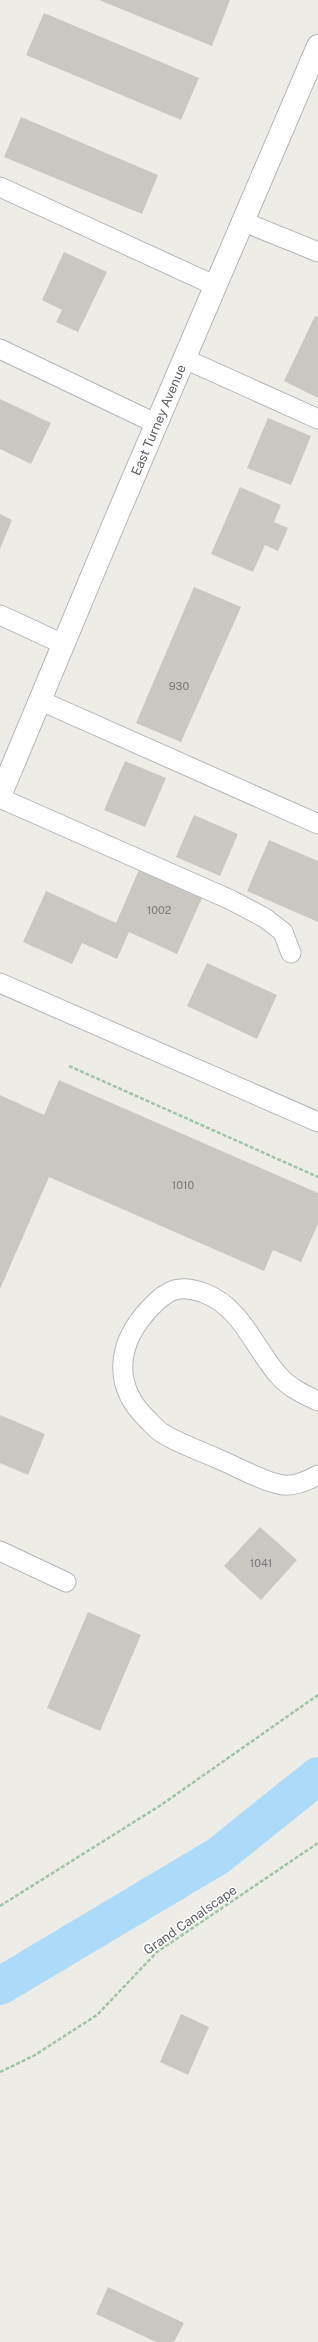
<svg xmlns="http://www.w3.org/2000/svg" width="318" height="2342" font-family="'Public Sans',sans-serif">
	<rect width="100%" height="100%" fill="#eeece6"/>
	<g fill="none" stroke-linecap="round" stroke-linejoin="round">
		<path stroke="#abdbf9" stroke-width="38" d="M0,1986L218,1856L318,1776"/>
	</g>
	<path fill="#cac7c2" d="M99,0H230L212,46Z
		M44,13L199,78L181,120L26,55Z
		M21,117L158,175L142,214L4,157Z
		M64,252L107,272L78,332L56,322L62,310L42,300Z
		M315,316L318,317V398L284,381Z
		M0,399L51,423L31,464L0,449Z
		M268,418L311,436L291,485L247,468Z
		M240,487L281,505L274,522L288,528L278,551L265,545L253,572L211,554Z
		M0,514L12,520L0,549Z
		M194,587L241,607L181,742L136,723Z
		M125,761L166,778L145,827L104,810Z
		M194,815L238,834L220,876L176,857Z
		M269,840L318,861V922L247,891Z
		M139,870L202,898L177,954L129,932L117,959L82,943L72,964L23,942L46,891L116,923Z
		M207,963L277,995L257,1039L187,1006Z
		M59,1080L318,1193V1224L301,1262L273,1250L264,1271L49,1177L0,1289V1095L44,1115Z
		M0,1415L45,1434L28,1475L0,1463Z
		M260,1527L297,1560L261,1600L224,1566Z
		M88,1612L141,1635L100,1731L47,1708Z
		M181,2014L209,2027L188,2075L160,2062Z
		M108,2287L184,2323L174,2342H156L96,2314Z"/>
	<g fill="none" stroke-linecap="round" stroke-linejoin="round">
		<g stroke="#b3b6b9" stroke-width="21">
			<path id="service" d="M0,187L216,286
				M244,222L318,252
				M0,349L157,424
				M185,359L318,419
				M0,615L63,644
				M39,700L318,824
				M0,798L231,900L265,918L283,932L291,953
				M0,983L318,1122
				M318,1401C305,1395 290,1388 280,1377C255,1350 242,1307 204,1293C180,1284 168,1289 151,1307C117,1342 111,1385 148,1420C152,1424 157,1430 162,1433C178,1443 198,1450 216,1458C236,1466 257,1479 278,1484C290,1488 307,1481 318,1475
				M0,1551L66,1582"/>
		</g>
		<g stroke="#b3b6b9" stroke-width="24">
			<g id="minor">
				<path id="s1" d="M0,796L114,523L318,46"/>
			</g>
		</g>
		<path stroke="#9ec5a6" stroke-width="2.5" stroke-dasharray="4 2" stroke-linecap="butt" d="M69,1066L318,1177
			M0,1906L161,1805L318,1695
			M0,2072L35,2055L97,2015L157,1952L318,1843"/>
		<use href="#service" stroke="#fff" stroke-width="19"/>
		<use href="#minor" stroke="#fff" stroke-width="22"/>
	</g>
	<g text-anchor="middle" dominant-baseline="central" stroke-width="3" stroke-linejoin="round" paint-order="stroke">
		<g font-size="11" fill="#787a7c">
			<text x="179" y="686">930</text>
			<text x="159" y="910">1002</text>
			<text x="183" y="1185">1010</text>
			<text x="261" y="1563">1041</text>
		</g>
		<g font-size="13" fill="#5d6165" stroke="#fff">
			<text stroke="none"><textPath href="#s1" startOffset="408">East Turney Avenue</textPath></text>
			<text transform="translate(190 1920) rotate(-35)">Grand Canalscape</text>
		</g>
	</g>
</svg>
